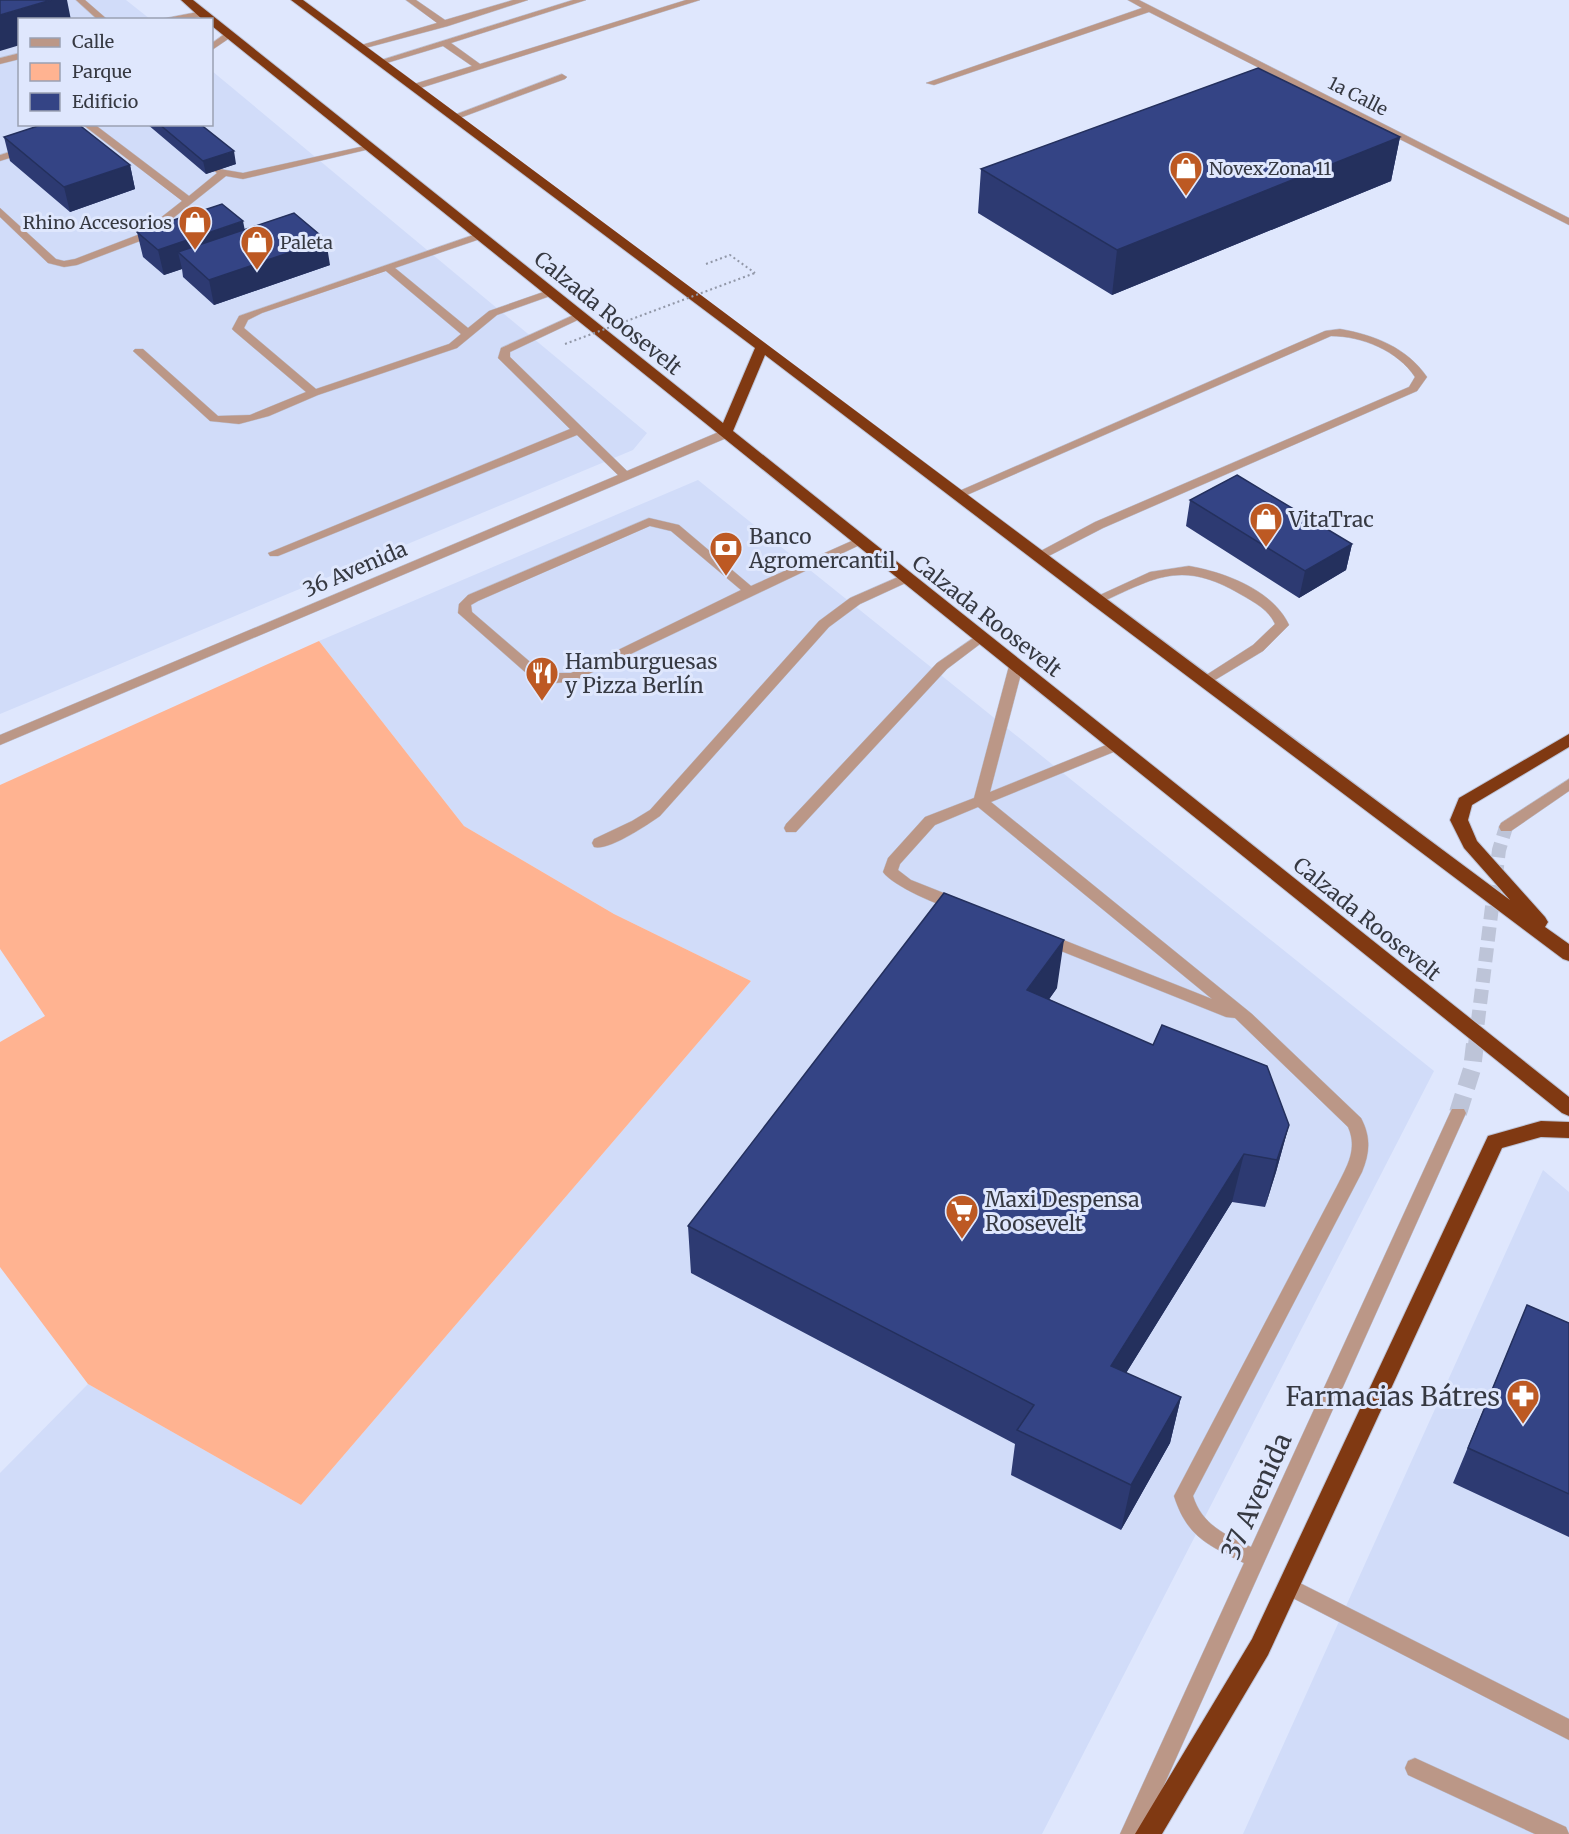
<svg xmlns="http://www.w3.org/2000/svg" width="1569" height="1834" font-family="Merriweather,serif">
	<rect width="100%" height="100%" fill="#dfe7fd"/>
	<path fill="#d1dcf9" d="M0,0H126L150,19L20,20V124H212V71L647,433L633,450L0,714Z
		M698,480L1434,1071L1042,1834H0V1473L88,1384L301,1505L751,981L614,914L464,826L319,641Z
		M1543,1170L1569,1192V1834H1243Z"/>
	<path fill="#ffb391" d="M319,641L464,826L614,914L751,981L301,1505L88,1384L0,1267V1042L45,1016L0,949V785Z"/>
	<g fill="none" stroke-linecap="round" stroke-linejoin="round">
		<path stroke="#bdc4d8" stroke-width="14" stroke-dasharray="14 7" stroke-linecap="butt" d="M1475,1045L1499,850L1506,827"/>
		<path stroke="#bdc4d8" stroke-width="18" stroke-dasharray="18 9" stroke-linecap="butt" d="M1458,1113L1472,1069L1475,1044"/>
		<g stroke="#bdc4d8" stroke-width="1">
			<path id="minor" d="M76,0H85L108,20H98Z
				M406,0H416L445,20L513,0H528L448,26L358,50V46L437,23Z
				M573,0H586L451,43L480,64L686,0H700L414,90L411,89V85L472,66L443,46L380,65L375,62Z
				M1128,0H1139L1569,218V225L1149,12L934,85L926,83L1142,8Z
				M203,11L206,12V16L183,20H156Z
				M226,33L234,35L212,50V43Z
				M20,53V59L0,64V58Z
				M562,74L567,77L565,79L457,119L449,117Z
				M82,124H94L189,196L217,173L213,170L214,168L243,173L369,145L374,148L243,179L226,176L148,238L77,265L64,267L48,263L0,217V208L56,259L64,261L75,259L140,234L182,201Z
				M28,146L32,147V151L0,161V155Z
				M479,233L483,234V238L395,268L468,328L489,311L549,290L553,291V295L497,315L457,348L318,395L269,416L239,424L210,421L133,351L135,349H143L218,416L250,415L306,392L234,331L232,329L239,316ZM386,271L461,334L449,344L316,389L244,328L248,320L262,313Z
				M578,313L582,314V318L510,352V357L627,471L721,431H729V437L0,745V735L618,475L577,435L278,556H270L268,553L570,429L498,358L501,348Z
				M1340,329C1375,335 1407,348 1427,377L1417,391L1103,528L1039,561L1035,560V554L1095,522L1409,387L1415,377C1398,351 1362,336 1331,336L960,498L956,499L950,495L1325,331Z
				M649,518L679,525L751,586L856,539L860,538L866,542L574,681L556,683L534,680L458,613L459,604L468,595ZM650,526L671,531L741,590L571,673H543L472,612L471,605L478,601Z
				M1189,566C1224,572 1273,590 1289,625L1263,651L1205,686L1198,682L1200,679L1253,645L1275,624C1269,610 1254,602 1240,594C1182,560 1156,577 1100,603H1090L1089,600L1150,572Z
				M905,574L910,575V581L860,604L829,627L660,816C647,825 609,851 594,847L592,843L594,839L632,821L650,810L819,621L850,598Z
				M979,634L986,638L984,641L947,669L796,832H786L784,828L786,824L937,663Z
				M1016,662L1023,666L990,792L1111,743H1121L1123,746L1121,749L991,802L1252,1014L1361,1118C1371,1137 1370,1152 1362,1172L1193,1496C1202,1525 1226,1535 1251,1547L1450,1113L1452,1109H1464L1466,1113L1142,1834H1120L1244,1563C1208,1545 1187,1537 1174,1496L1337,1186C1347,1166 1358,1149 1348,1127L1235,1018L1226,1017L1041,943L1038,939L1041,935H1051L1212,999L978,807L935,825L900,864L898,870L911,880L964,901L966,905L964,909C950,913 891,885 883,872L888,858L925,817L974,798L1009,666Z
				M1569,779V791L1511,831H1501L1499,827L1501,823Z
				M1288,1577L1569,1719V1740L1281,1592L1278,1586L1281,1580Z
				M1415,1758L1566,1827L1569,1834H1535L1408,1775L1405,1768L1408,1761Z"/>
		</g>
		<g stroke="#bdc4d8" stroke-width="2">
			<path id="highway" d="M181,0H193L723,423L755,348L291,0H303C707,297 1107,601 1510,900L1464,848L1450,820L1459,798L1569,734V747L1472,805L1468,820L1477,841L1545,917L1548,922L1545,927L1569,944V961L1563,959L1090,603L765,355L733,431L1569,1097V1116L1562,1113L212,26V20H203Z
				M1541,1121L1569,1122V1138L1541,1137L1502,1148L1268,1655L1162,1834H1135L1252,1639L1488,1136Z"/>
		</g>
		<path stroke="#9298a8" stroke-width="2" stroke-dasharray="2 3" stroke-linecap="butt" d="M706,264L730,255L755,273"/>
		<use href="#minor" fill="#bb9787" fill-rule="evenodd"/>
		<use href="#highway" fill="#803912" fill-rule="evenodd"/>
		<path stroke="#9298a8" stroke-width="2" stroke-dasharray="2 3" stroke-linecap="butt" d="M565,344L755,273"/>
	</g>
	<path fill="#2d3a72" d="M147,124H200L236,164L206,174Z
		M4,137L130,165L135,189L70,212L10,161Z
		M1400,137L1391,181L1112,295L978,213L981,169Z
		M245,230L330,265L214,305L183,277L182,269L164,275L143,257L137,232Z
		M1190,500L1352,544L1346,570L1299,598L1186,526Z
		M1057,988L1049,999L1289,1125L1276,1172L1265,1207L1232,1202L1126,1373L1181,1397L1170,1443L1121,1530L1011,1475L1015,1444L691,1273L688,1226Z
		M1527,1305L1569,1323V1537L1453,1483Z"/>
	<path fill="#24305d" d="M51,0H67L71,20H20V45L0,51V15Z
		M1400,137L1391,181L1112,295L1117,250Z
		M234,151L236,164L206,174L203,161Z
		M130,165L135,189L70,212L64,187Z
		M243,221L248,246L178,252L182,269L164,275L158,250Z
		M326,240L330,265L214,305L209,280Z
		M1352,544L1346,570L1299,598L1305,571Z
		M1064,940L1057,988L1022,1038L1027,990Z
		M1289,1125L1276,1172L1265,1207L1277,1160Z
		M1244,1154L1232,1202L1102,1412L1111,1366Z
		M1181,1397L1170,1443L1121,1530L1131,1485Z"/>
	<path fill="#344485" stroke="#24305d" stroke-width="1.5" d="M0,0H51L0,15Z
		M1258,68L1400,137L1117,250L981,169Z
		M44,124H78L130,165L64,187L4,137Z
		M159,124H200L234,151L203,161Z
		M222,204L243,221L158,250L137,232Z
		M294,213L326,240L209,280L178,252Z
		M1237,475L1352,544L1305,571L1190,500Z
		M944,893L1064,940L1027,990L1153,1045L1162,1025L1267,1066L1289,1125L1277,1160L1244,1154L1111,1366L1181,1397L1131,1485L1017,1430L1034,1405L688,1226Z
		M1527,1305L1569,1323V1494L1468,1448Z"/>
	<defs>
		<g id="shop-pin" transform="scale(1.725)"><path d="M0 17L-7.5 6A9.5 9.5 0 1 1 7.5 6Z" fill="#bd5923" stroke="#dfe7fd"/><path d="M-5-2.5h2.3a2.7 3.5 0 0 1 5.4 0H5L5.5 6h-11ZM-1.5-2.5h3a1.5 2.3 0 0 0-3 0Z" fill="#fff"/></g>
		<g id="bank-pin" transform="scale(1.725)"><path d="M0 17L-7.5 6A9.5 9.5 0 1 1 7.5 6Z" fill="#bd5923" stroke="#dfe7fd"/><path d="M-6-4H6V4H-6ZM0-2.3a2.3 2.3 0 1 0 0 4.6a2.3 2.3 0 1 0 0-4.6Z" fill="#fff"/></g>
		<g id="restaurant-pin" transform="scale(1.725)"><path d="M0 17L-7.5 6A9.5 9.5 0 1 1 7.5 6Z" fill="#bd5923" stroke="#dfe7fd"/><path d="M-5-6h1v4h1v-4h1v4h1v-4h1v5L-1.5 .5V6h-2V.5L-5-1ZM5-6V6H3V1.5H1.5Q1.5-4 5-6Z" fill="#fff"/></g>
		<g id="supermarket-pin" transform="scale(1.725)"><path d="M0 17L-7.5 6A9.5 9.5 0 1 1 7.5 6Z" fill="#bd5923" stroke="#dfe7fd"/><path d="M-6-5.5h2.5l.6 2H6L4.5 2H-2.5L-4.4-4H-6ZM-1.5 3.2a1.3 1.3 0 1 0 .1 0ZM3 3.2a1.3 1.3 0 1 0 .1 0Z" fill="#fff"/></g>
		<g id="pharmacy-pin" transform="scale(1.725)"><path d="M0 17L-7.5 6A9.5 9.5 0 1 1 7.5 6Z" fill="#bd5923" stroke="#dfe7fd"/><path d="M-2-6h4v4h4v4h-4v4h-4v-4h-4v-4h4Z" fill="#fff"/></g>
	</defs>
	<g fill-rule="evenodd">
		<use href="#shop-pin" x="1186" y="168"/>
		<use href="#shop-pin" x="195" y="222"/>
		<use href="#shop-pin" x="257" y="242"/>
		<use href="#shop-pin" x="1266" y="519"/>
		<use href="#bank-pin" x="726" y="548"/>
		<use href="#restaurant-pin" x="542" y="673"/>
		<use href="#supermarket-pin" x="962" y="1211"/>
		<use href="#pharmacy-pin" x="1523" y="1396"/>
	</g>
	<g text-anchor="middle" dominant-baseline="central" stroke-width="6" stroke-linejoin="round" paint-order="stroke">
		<g font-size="18" fill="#363942" stroke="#dfe7fd">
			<text transform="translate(1358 96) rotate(27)">1a Calle</text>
		</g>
		<g font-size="18" fill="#363942" stroke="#dfe7fd" text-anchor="start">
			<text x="1209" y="168">Novex Zona 11</text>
			<text x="172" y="222" text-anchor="end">Rhino Accesorios</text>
			<text x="280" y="242">Paleta</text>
		</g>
		<g font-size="21" fill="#363942" stroke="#dfe7fd">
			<text transform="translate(608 313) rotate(39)">Calzada Roosevelt</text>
			<text transform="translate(355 569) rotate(-23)">36 Avenida</text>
			<text transform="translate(987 616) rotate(38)">Calzada Roosevelt</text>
			<text transform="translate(1367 919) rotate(39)">Calzada Roosevelt</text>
		</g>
		<g font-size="21" fill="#363942" stroke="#dfe7fd" text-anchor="start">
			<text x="1289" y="519">VitaTrac</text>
			<text x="749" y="536">Banco<tspan x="749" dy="24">Agromercantil</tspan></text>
			<text x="565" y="661">Hamburguesas<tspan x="565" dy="24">y Pizza Berlín</tspan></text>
			<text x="985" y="1199">Maxi Despensa<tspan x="985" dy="24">Roosevelt</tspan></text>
		</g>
		<g font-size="26" fill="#363942" stroke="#dfe7fd" text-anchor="end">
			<text x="1500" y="1396">Farmacias Bátres</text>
		</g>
		<g font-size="26" fill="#363942" stroke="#dfe7fd">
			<text transform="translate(1256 1496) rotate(-66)">37 Avenida</text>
		</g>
	</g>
	<rect x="18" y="18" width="195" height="108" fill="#dfe7fd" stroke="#9ba1b2" stroke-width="1.5"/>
	<rect x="30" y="38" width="30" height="9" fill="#bb9787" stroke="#9ba1b2" stroke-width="1.5"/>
	<text x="72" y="48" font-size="18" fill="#363942">Calle</text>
	<rect x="30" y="63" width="30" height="18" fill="#ffb391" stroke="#9ba1b2" stroke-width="1.5"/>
	<text x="72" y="78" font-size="18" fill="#363942">Parque</text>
	<rect x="30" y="93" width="30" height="18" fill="#344485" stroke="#9ba1b2" stroke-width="1.5"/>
	<text x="72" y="108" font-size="18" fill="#363942">Edificio</text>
</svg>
